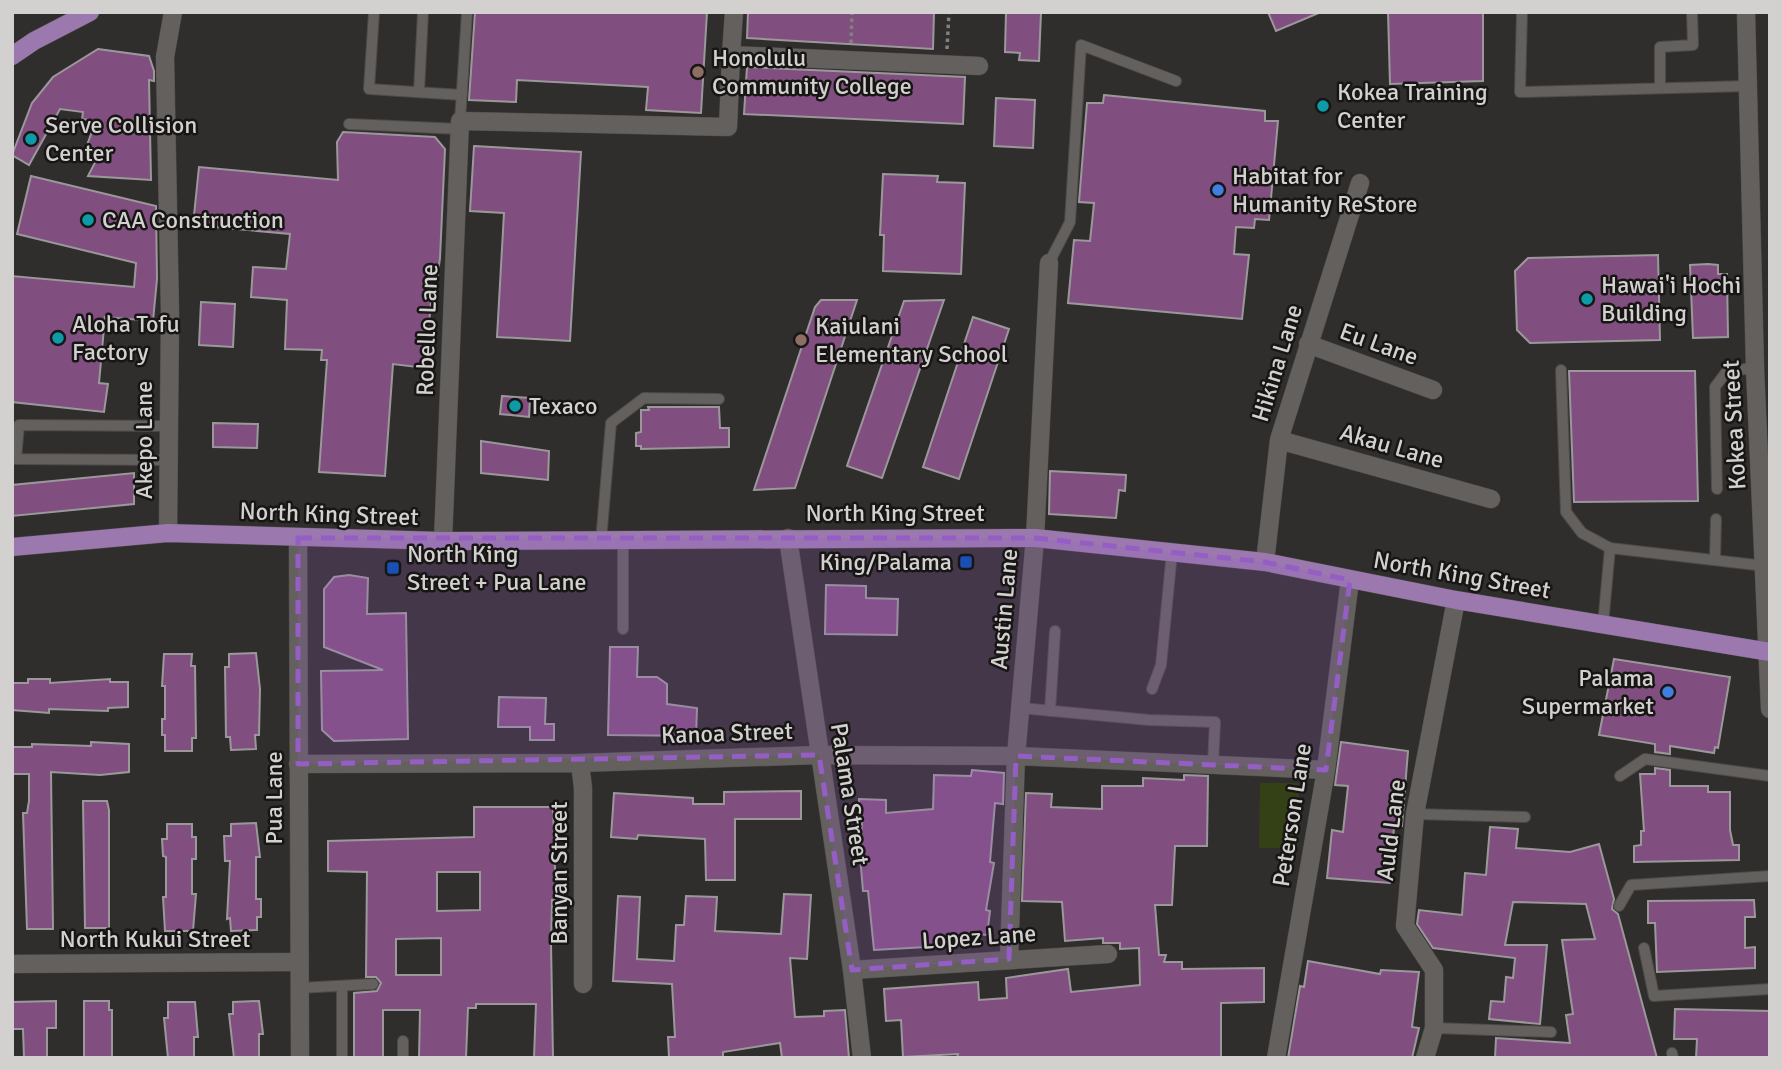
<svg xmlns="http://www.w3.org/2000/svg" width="1782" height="1070" font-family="Signika,sans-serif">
	<rect width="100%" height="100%" fill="#302e2c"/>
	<path fill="#344117" d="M1260,783H1299L1298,848H1259Z"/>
	<path fill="#804e7f" stroke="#9b989b" stroke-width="2" fill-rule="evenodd" d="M475,12H707L701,113L646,110L648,87L517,80L516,102L469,100Z
		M748,12H934L933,49L747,38Z
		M1006,12H1041L1039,61L1019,60L1020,53L1005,52Z
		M1268,12H1321L1276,31Z
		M1388,12H1483V81L1390,84Z
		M98,49L149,56L154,71V81L149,80L151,180L88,176L101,151L87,145L96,121L82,119L83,112L60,109L29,165L12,155L32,103L53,77Z
		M747,67L965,77L963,124L744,114Z
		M1104,95L1265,111V121H1278L1269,220L1255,219L1254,228L1236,227L1234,254L1249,255L1242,319L1068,303L1074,240L1090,241L1093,213L1094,203L1079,202L1087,103H1103Z
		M996,98L1035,100L1033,148L994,146Z
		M343,132L435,137L445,149L440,258L437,280H433L425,368L393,364L385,476L319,472L327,360H321L322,350L285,349L287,300L251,297L253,267L286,269L290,234L193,225L199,167L338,180L337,142Z
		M474,146L581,152L570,341L497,337L504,213L470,211Z
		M883,174L938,176L937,182L965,183L961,274L883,271L884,235H880Z
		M31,176L156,206L157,279L153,321L105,317L99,383L108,384L104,412L12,402V276L134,287L136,263L17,234Z
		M1658,255L1660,340L1530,343L1517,330L1515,271L1528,258Z
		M1708,264L1718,265V274H1727L1728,337L1693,338L1690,265Z
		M821,300H857L795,488L754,490L815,307Z
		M944,300L882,478L847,466L904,301Z
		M201,302L235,304L233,347L199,345Z
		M973,317L1009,329L959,479L923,467Z
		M1569,371H1695L1698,501L1574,502Z
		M502,396L530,398L529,417L500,414Z
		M648,407H719L720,428H729V447L641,449V446H636V433L641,432V410H649Z
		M213,423L258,424L257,448L213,447Z
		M481,441L549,451L548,480L481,473Z
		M1050,471L1126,475L1125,491L1119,490L1116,518L1049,514Z
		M134,473V504L12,516V485Z
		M349,575L368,578L367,614L406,613L408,739L334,741L322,730L321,671L383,670L324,647V589L334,577Z
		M826,585L866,586V598L898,599L897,635L825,634Z
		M610,647H638L637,677H657L667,684V704L697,708L696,736L608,735Z
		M256,653L260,689L259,735H255L256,749L231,750L230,737H226L225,667H229V654Z
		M164,654H192L191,666H195L196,738H192V751H165V735H162V719H165V686H162Z
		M1614,659L1730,677L1718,748L1715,747L1714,753L1670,746V754L1655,752V744L1599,735Z
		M28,679H50V683L110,679V682H128V707L108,708V711L49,709V713L12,710V683H28Z
		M499,697L546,698L545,724H554V740H530V727H498Z
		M91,742L129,744V772L100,775L51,772L53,929H27L23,813H27L29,801V774H12V747H32V744L91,746Z
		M1341,742L1408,751L1402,826H1394L1390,883L1327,878L1332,830L1343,832L1348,786L1335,785Z
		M1655,768L1670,770V786H1708V792H1730V830L1733,845H1739V860L1634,862V846L1641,845V831H1644L1640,774H1655Z
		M972,770L1004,773L1003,804L995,803L990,862L994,863L986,910L990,911L987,935L962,933V945L874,950L868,891H863L860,856L862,822H858L859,799L886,800V813L933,809L934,775L971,776Z
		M1184,775L1208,776L1207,846H1175L1172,905H1155L1159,955H1166L1164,962H1182V969L1264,968V1002L1221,1003V1058H957L958,1054L903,1057L901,1020L886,1021L884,989L978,982L979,1000L1007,998L1006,978L1068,969L1071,992L1140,985L1139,948L1120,949V943H1103V938L1065,941L1062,902L1022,901L1026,793L1052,794L1051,807L1102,809V786H1143V778L1184,780Z
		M801,791V819H735V880H706L705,839L638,835L637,839L611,837L614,793L693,798V804H724V792Z
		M83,801H107L109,810V928H85Z
		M474,807H553L556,900H552L551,943L553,1058H534L536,1004H476V1008H468L466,1058H419L420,1010H383V1058H354V993L377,991L381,983L376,977H366L367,872L328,871V841L474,837ZM437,872H480V910L437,911ZM441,938V975H396V939Z
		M256,823L260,857H256V899H261V917H257V930L231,931L230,918L227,919L230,861H225L224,836H231V824Z
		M167,824H192V837H196V859H192V894H196L193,931H165L163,897H166V857L163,856L162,839H167Z
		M1490,827L1518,829L1516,848L1570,852L1599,844L1614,899L1612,909L1618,914L1657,1058H1495L1496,1038L1570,1043L1566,1015L1573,1014L1562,940L1595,939L1586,904L1513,902L1505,945H1547L1540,1024L1489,1019L1491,1001L1504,1002L1506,977L1513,978L1515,958L1433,948L1417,924L1419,910L1462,915L1465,873L1486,875Z
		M784,894L811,895L807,959L790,958L795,1017L824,1016V1011L845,1010L849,1058H782L780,1043L723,1052V1058H669L668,1037H675L672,984L613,981L618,896L640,897L637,959L674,961L676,925H684L686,896L717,897L715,931L781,934Z
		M1754,900L1755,917H1745V948L1755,947V968L1657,972L1655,923H1648V901Z
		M1308,961L1380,974L1381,970L1419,972L1412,1027L1419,1028L1412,1058H1288L1300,986L1304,987Z
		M56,1001V1028H47V1058H24L23,1029H12V1002Z
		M84,1001H109V1010H112V1058H84Z
		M259,1001L263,1034H259V1058H234L229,1014H233V1002Z
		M168,1002H195L198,1037H194V1058H168L164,1018H168Z
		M1675,1009L1770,1011V1058H1696L1697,1039H1674Z"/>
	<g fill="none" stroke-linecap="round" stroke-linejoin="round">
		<g stroke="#4c4a49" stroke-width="12">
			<path id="service" d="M374,12L369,89L462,95
				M1522,12L1520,92L1748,86
				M1660,88V47L1693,45L1692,12
				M419,92L423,12
				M460,121L467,12
				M349,124L460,129
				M1049,263L1070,222L1081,45L1176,81
				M1561,370L1566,512L1582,533L1610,548
				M168,460L16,459L19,425L168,426
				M1717,489L1715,387L1727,371L1755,368
				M601,541L611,423L644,398L719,399
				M1715,559L1716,519
				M1603,625L1610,548L1765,566
				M623,629V541
				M1152,689L1161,665L1172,552
				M1021,708L1149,720L1215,722L1213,764
				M1050,711L1055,631
				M1620,776L1645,759L1770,776
				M1415,814L1525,817
				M1619,906L1631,885L1770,876
				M1644,948L1654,996L1770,989
				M342,987V1058
				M299,988L373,984
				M1434,1028L1551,1032
				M1672,1053L1673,1058
				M403,1058V1041"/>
		</g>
		<g stroke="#4c4a49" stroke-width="19">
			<path id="minor" d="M1746,12L1755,368L1770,709
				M731,55L734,12
				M1308,344L1433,390
				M1279,440L1491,499
				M168,533L170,314L165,57L173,12
				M443,541L460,121L728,127L731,55L979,66
				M1265,562L1279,440L1360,183
				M580,763L583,788V984
				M298,764L580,763L819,755L1016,756L1326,770
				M1009,959L1016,756L1035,538L1049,263
				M12,964L299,962
				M852,970L1108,954
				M1276,1058L1326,770L1350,580
				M1425,1058L1434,1028V970L1405,926L1415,814L1456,600"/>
		</g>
		<g stroke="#4c4a49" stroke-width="19">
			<path id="tertiary" d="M298,538L300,1058
				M788,538L852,970L862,1058"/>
		</g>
		<g stroke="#4c4a49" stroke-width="19">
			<path id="primary" d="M12,56L34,41L90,12
				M12,547L168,533L443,541L1035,538L1265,562L1456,600L1770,652"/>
		</g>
		<path stroke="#83817f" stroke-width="3.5" stroke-dasharray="3.5 3.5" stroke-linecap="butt" d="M851,43L852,12
			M947,49L949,12"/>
		<use href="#service" stroke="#63605d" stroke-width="10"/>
		<use href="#minor" stroke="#63605d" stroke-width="18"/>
		<use href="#tertiary" stroke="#63605d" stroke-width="18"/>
		<use href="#primary" stroke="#9b79ae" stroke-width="18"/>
	</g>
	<path fill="#955ec4" fill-opacity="0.2" stroke="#955ec4" stroke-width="5" stroke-dasharray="14 9" stroke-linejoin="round" d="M298,538H1035L1265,562L1350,580L1326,770L1016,756L1009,959L852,970L819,755L298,764Z"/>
	<g fill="#8d6e63" stroke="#181615" stroke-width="2.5">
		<circle cx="698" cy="72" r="7"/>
		<circle cx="801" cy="340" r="7"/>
	</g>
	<g fill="#0f9aa8" stroke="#181615" stroke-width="2.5">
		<circle cx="1323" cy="106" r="7"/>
		<circle cx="31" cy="139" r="7"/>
		<circle cx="88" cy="220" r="7"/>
		<circle cx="1587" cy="299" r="7"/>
		<circle cx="58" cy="338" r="7"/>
		<circle cx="515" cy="406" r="7"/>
	</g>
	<g fill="#3f7fe0" stroke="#181615" stroke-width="2.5">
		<circle cx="1218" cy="190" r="7"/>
		<circle cx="1668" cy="692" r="7"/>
	</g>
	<g fill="#1a4fb4" stroke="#181615" stroke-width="2.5">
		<rect x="959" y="555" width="14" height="14" rx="3.5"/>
		<rect x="386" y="561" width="14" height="14" rx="3.5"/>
	</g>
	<g text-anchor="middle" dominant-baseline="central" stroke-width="5" stroke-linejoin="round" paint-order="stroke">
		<g font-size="24" fill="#d3d1d0" stroke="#181615" text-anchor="start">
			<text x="712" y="58">Honolulu<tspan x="712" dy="28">Community College</tspan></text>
			<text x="1337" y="92">Kokea Training<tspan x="1337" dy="28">Center</tspan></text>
			<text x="45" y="125">Serve Collision<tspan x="45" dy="28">Center</tspan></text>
			<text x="1232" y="176">Habitat for<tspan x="1232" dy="28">Humanity ReStore</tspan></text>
			<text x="102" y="220">CAA Construction</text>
			<text x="1601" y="285">Hawai'i Hochi<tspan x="1601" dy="28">Building</tspan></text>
			<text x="72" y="324">Aloha Tofu<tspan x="72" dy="28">Factory</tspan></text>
			<text x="815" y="326">Kaiulani<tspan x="815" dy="28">Elementary School</tspan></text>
			<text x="529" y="406">Texaco</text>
			<text x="407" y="554">North King<tspan x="407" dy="28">Street + Pua Lane</tspan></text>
			<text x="952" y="562" text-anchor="end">King/Palama</text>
			<text x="1654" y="678" text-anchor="end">Palama<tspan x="1654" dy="28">Supermarket</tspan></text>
		</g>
		<g font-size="24" fill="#d3d1d0" stroke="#181615">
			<text transform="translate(427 330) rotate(-88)">Robello Lane</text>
			<text transform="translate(1379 344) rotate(20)">Eu Lane</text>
			<text transform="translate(1277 363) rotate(-73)">Hikina Lane</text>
			<text transform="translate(1734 425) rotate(-93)">Kokea Street</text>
			<text transform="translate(144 440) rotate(-90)">Akepo Lane</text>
			<text transform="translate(1392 446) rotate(16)">Akau Lane</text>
			<text x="895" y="513">North King Street</text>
			<text transform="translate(329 514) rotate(2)">North King Street</text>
			<text transform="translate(1462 575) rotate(10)">North King Street</text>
			<text transform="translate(1004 609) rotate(-85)">Austin Lane</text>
			<text transform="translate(727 733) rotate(-2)">Kanoa Street</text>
			<text transform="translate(850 794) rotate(81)">Palama Street</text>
			<text transform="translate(274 798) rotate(-90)">Pua Lane</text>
			<text transform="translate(1292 815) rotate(-81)">Peterson Lane</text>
			<text transform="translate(1391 830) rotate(-83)">Auld Lane</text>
			<text transform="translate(559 873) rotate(-90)">Banyan Street</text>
			<text transform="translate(979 937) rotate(-4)">Lopez Lane</text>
			<text x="155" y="939">North Kukui Street</text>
		</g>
	</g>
	<rect width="1782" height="1070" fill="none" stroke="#d3d1d0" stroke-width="28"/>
</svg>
